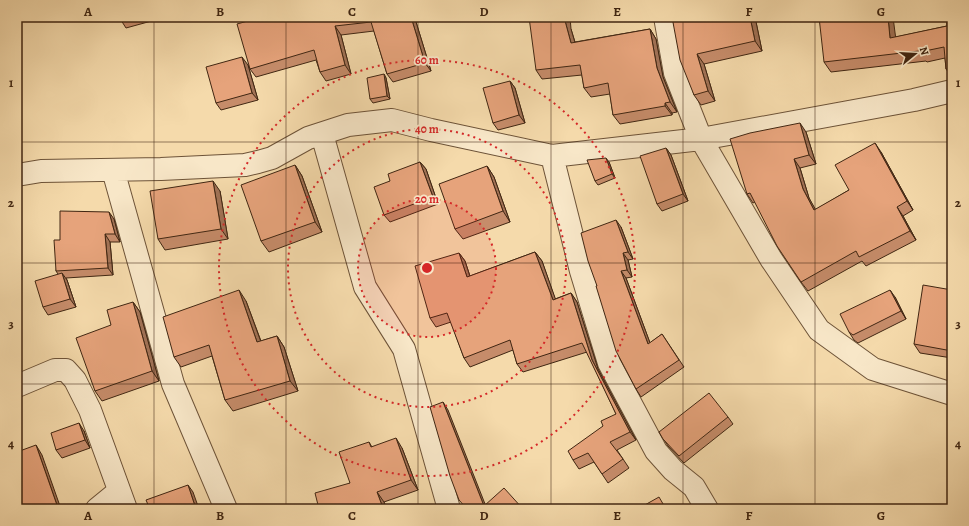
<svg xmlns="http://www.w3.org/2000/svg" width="969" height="526" font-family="Alegreya,serif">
	<rect width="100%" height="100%" fill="#f5daab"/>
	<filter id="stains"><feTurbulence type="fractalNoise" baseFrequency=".005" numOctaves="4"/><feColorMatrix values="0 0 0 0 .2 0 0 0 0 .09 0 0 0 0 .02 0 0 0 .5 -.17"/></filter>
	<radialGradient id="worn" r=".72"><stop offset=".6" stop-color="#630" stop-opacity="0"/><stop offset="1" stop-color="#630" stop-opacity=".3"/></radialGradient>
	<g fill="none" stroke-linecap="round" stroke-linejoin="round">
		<g stroke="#6d5338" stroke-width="24">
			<path id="street" d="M665,17L675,73L701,139L771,259L819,330L873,369L952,394
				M322,134L365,287L404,349L449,509
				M552,156L581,271L609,363L656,451L673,470L694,487L707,509
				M113,170L173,384L226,509
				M17,175L41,171L161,169L245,165L258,162L272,158L308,138L348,125L392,120L431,130L552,156L701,139L914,100L952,91
				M17,386L55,370H66L75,380L90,410L126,509
				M97,509L119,491"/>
		</g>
		<use href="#street" stroke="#f8e7c8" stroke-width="22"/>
	</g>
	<path fill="#c68c6a" stroke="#402612" d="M119,17H166L126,28Z
		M262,17H435L416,22L431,71L393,82L387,74L374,31L341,35L351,74L326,81L320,72L316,60L256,77L250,69Z
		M672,17H755L762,51L704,64L715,101L701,105L694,95Z
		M952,17V77L946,69L945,58L927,62L926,61L831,72L824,62L896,37L947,26Z
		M571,29L575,42L650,29L656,39L663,77L677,112L672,113V115L620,124L613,115L610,94L591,97L584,88L582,75L542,79L536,70Z
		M248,65L258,100L221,110L216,103Z
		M384,74L386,78L390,99L373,103L370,99Z
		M510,81L515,88L525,123L498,130L493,123Z
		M806,132L816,164L800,168L809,198L815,210L849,190L881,152L913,210L903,216L916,240L866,266L862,261L808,291L801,282L755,202L753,203L747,194Z
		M666,148L671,155L688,201L662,211L657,204Z
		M420,162L426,169L438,204L390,222L384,215L390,181Z
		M609,162L615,178L598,185L595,181Z
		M295,165L302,176L322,232L269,252L261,241Z
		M487,166L494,177L510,222L463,239L455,229Z
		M220,191L228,239L165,250L158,239Z
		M114,219L120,242H110L113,275L66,278L67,280L76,307L48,315L43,307L58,274L56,271L60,240Z
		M621,227L633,259L628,260L632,277L626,278L650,343L662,334L684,367L641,397L636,389L597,286Z
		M535,252L542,261L555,299L571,293L577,302L598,369L636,440L617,450L629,468L608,483L594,462L579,469L573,460L603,426L616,414L587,352L523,372L517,364L513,350L470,367L464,358L451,322L436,327L430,318L459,253L465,261L470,276Z
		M952,290V358L920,353L914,344Z
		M895,297L906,319L858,343L854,340L849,332Z
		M246,301L261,341L277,336L284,347L298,391L233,411L225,400L212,356L181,367L174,357Z
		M133,302L140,312L159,381L102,401L95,391L111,325Z
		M728,417L733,424L684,463L668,446L659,432Z
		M84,431L90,448L62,458L56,450Z
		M369,442L372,447L402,448L418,490L384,502L387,509H319L350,483Z"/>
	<path fill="#a17256" stroke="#402612" d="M411,17H413L416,22L431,71L425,63Z
		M564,17H570L571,29L578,53L571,43Z
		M750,17H755L762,51L755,41Z
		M888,17H893L897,48L890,38Z
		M335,26L341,35L351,74L345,65Z
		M650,29L656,39L663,77L677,112L670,102L657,68Z
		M697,54L704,64L715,101L708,91Z
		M242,57L248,65L258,100L252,93Z
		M384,74L386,78L390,99L387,96Z
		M510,81L515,88L525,123L519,115Z
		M665,103L672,113V115L665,106Z
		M800,123L806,132L816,164L809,155Z
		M875,143L881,152L913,210L907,201Z
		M666,148L671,155L688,201L683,194Z
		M606,158L609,162L615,178L612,174Z
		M794,159L800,168L809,198L821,219L814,210L803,189Z
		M420,162L426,169L438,204L433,197Z
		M295,165L302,176L322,232L315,222Z
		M487,166L494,177L510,222L503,211Z
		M213,181L220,191L228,239L221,229Z
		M897,207L903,216L916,240L910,231Z
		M109,212L114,219L120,242L115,234Z
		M616,220L621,227L633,259L628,252Z
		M105,234L110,242L113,275L108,268Z
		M535,252L542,261L559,309L553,300Z
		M459,253L465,261L473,286L467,277Z
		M623,253L628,260L632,277L627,270Z
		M621,271L626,278L653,351L648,344Z
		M62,273L67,280L76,307L70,299Z
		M239,290L246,301L265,353L257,342Z
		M890,290L895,297L906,319L901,311Z
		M571,293L577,302L598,369L636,440L630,432L592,360Z
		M133,302L140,312L159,381L152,371Z
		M277,336L284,347L298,391L290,381Z
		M443,402L448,410L487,509L484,506Z
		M79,423L84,431L90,448L85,440Z
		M396,438L402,448L418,490L411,480Z
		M36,445L42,455L61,509L58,508Z
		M188,485L193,492L199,509H196Z
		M377,492L384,502L387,509H384L383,508Z"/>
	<path fill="#e6a37b" stroke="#402612" d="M262,17H411L425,63L387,74L371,22L335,26L345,65L320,72L314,50L250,69L237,24Z
		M529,17H564L571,43L650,29L657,68L670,102L665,103V106L613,115L608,83L584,88L580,65L536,70Z
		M672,17H750L755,41L697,54L708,91L694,95L680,60Z
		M819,17H888L890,38L947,26L946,17H952V71L949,69H946L944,47L920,52L919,51L824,62Z
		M242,57L252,93L216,103L206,67Z
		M384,74L387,96L370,99L367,78Z
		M510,81L519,115L493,123L483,88Z
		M952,91V104L949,93Z
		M800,123L809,155L794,159L803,189L814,210L849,190L835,165L875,143L907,201L897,207L910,231L859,257L856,251L801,282L777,246L750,193L747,194L730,139L750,133Z
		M666,148L683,194L657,204L640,156Z
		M606,158L612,174L595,181L587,160Z
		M420,162L433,197L384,215L374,187L390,181L388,174Z
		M295,165L315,222L261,241L241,185Z
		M487,166L503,211L455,229L439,184Z
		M213,181L221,229L158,239L150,191Z
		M60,211L109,212L115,234H105L108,268L56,271L54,240H60Z
		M616,220L628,252L623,253L627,270L621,271L648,344L662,334L679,360L636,389L616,351L596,286H597L588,261L581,233Z
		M535,252L553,300L571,293L592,360L630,432L610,442L623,459L602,474L588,453L573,460L568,451L603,426L601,421L616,414L582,343L517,364L510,340L464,358L447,313L430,318L415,266L459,253L467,277Z
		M62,273L70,299L43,307L35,281Z
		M923,285L952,290V351L914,344Z
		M239,290L257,342L277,336L290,381L225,400L209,345L174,357L163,317Z
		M890,290L901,311L853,335L849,332L840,314Z
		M133,302L152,371L95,391L76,338L111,325L107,310Z
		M709,393L728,417L679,456L663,439L659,432Z
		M443,402L484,506L504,488L523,509H467L459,500L450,476L430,407Z
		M79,423L85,440L56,450L51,433Z
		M396,438L411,480L377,492L383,508L378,509H319L315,493L350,483L339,452L369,442L371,447Z
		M36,445L58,508L56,509H17V452Z
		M188,485L196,509H142L149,507L146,500Z
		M659,497L666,509H645L643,506Z"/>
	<path fill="none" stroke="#402612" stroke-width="1" stroke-opacity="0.55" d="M154,17V509M286,17V509M418,17V509M551,17V509M683,17V509M815,17V509M17,142H952M17,263H952M17,384H952"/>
	<circle cx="427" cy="268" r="69" fill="#d62828" fill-opacity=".12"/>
	<g fill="none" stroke="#d62828" stroke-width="2" stroke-dasharray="2 4">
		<circle cx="427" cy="268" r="69"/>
		<circle cx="427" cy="268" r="139"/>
		<circle cx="427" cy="268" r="208"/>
	</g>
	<circle cx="427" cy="268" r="6" fill="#d62828" stroke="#f8e7c8" stroke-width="2"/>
	<g font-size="12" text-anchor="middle" font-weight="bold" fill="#d62828" stroke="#f8e7c8" stroke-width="3.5" stroke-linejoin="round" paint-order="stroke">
		<text x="427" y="64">60 m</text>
		<text x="427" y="133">40 m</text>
		<text x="427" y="203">20 m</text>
	</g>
	<rect width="969" height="526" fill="none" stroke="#f5daab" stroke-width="44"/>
	<g transform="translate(915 54) rotate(72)" stroke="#f8e7c8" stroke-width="3" paint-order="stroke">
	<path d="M0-3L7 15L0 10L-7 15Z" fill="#402612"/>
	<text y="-6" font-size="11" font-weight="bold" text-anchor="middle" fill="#402612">N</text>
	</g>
	<rect x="22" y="22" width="925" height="482" fill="none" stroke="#402612" stroke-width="1.5"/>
	<g font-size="13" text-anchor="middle" font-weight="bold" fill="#402612">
		<text x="88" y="16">A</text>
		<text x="220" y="16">B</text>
		<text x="352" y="16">C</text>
		<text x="484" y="16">D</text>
		<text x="617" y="16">E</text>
		<text x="749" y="16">F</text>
		<text x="881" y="16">G</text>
		<text x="11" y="87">1</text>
		<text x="958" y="87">1</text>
		<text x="11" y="207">2</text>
		<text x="958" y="207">2</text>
		<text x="11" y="328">3</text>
		<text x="958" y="328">3</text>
		<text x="11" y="448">4</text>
		<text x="958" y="448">4</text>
		<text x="88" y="520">A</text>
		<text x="220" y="520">B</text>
		<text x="352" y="520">C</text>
		<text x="484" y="520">D</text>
		<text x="617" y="520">E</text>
		<text x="749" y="520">F</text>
		<text x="881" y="520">G</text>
	</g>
	<rect width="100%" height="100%" filter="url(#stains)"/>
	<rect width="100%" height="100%" fill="url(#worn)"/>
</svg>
